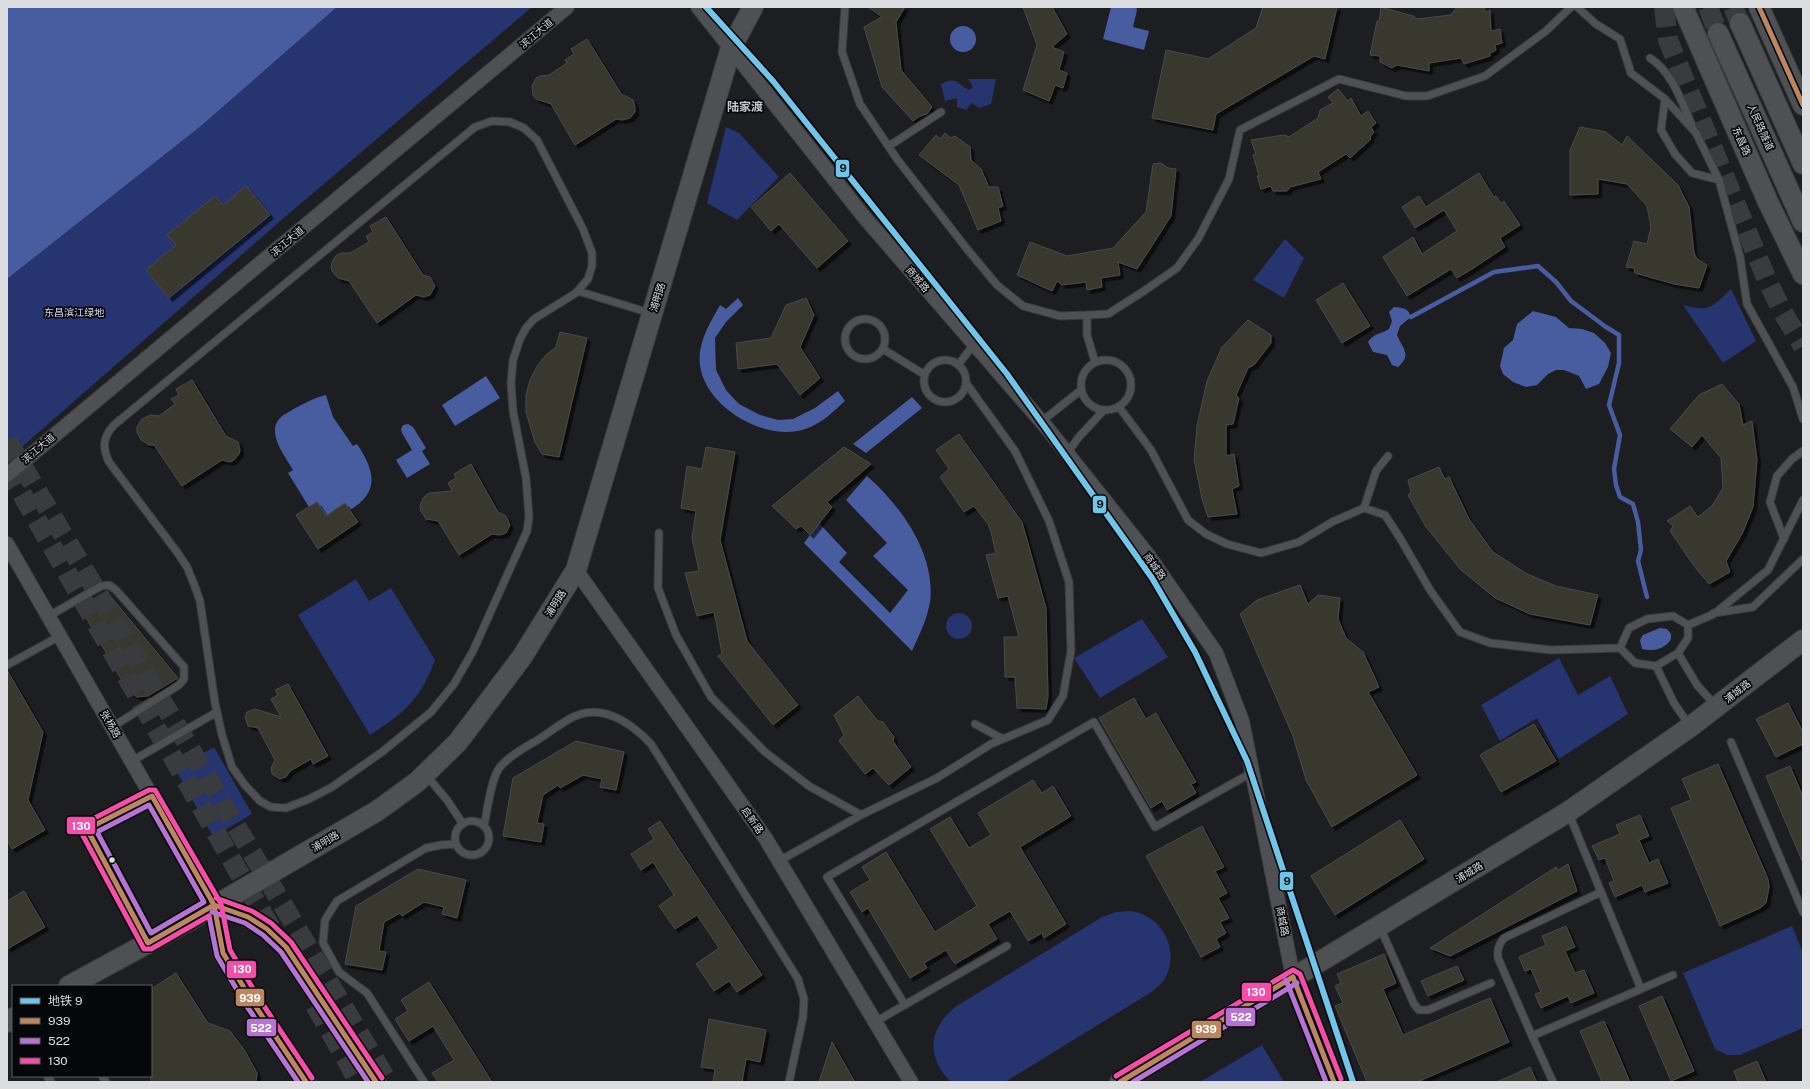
<svg xmlns="http://www.w3.org/2000/svg" width="1810" height="1089" font-family="'Public Sans','Noto Sans SC',sans-serif">
	<defs>
		<filter id="shadow"><feDropShadow dx="3.5" dy="3.5" stdDeviation="0" flood-color="#0009"/></filter>
	</defs>
	<rect width="100%" height="100%" fill="#1d1e21"/>
	<path fill="#26346f" d="M337,7H532L278,223L7,460V279L201,126Z
		M968,79H996L991,104L979,108L972,103L966,110L957,107V98L945,101L941,84C957,76 956,83 969,90L973,87Z
		M726,127L739,133L779,177L737,220L707,203Z
		M1285,239L1304,258L1284,298L1253,280Z
		M1731,289L1756,341L1723,363L1683,305C1710,312 1711,308 1731,289Z
		M356,579L369,601L391,588L435,660C421,699 404,713 370,735L298,615Z
		M946 626a13 13 0 1 1 26 0a13 13 0 1 1-26 0Z
		M1142,619L1168,657L1100,698L1074,658Z
		M1559,658L1578,695L1610,676L1628,714L1559,759L1537,718L1500,741L1481,705Z
		M214,747L252,814L213,837L175,769Z
		M1131,911C1136,912 1142,913 1146,916C1169,928 1178,958 1164,980C1161,984 1156,988 1153,991L1005,1082H951C926,1057 928,1030 955,1007L1102,917L1116,912Z
		M1792,926L1803,953V1028L1740,1055H1727L1715,1049L1683,973Z
		M1262,1045L1284,1082H1200Z"/>
	<path fill="#485ca0" d="M7,7H337L201,126L7,279Z
		M1111,7H1136L1137,10L1133,27L1149,31L1144,50L1103,39Z
		M950 39a13 13 0 1 1 26 0a13 13 0 1 1-26 0Z
		M738,298L743,305L726,322L715,338L716,370L726,390L739,404L760,415L778,420L793,419L815,408L838,391L845,401C834,411 822,423 808,428C768,444 705,408 700,365C697,343 710,323 720,305L726,309Z
		M1394,307C1404,308 1408,308 1411,317L1400,326L1397,335C1403,349 1412,355 1398,367L1392,365L1387,355L1373,352L1368,342C1374,333 1381,334 1389,329L1392,321L1389,312Z
		M1533,311L1556,317L1569,328L1582,329L1594,333L1605,343L1611,353L1608,367L1599,384L1586,389L1579,376L1564,370H1556L1548,374L1537,385L1526,387L1513,382L1503,374L1500,366L1504,348L1513,340L1517,324Z
		M486,376L500,398L455,426L442,405Z
		M326,395L333,417L353,446L357,444C374,470 381,491 350,510L345,503L334,510L330,522L317,502L309,507L288,473L293,470C285,456 265,432 281,417C284,414 289,412 292,410C303,404 313,398 326,395Z
		M912,397L922,408L866,453L853,444Z
		M408,424L413,427L426,448L422,451L430,464L407,478L396,460L412,450L402,433L401,429L403,425Z
		M867,476C901,506 936,554 930,602C927,620 919,635 912,651L804,543L819,523L847,553L839,562L890,613L908,590L873,556L887,543L846,500Z
		M1660,628L1667,629L1671,634V639C1665,649 1653,652 1642,649L1640,640L1643,635Z"/>
	<g fill="none" stroke-linecap="round" stroke-linejoin="round">
		<path stroke="#485ca0" stroke-width="4.5" d="M1411,317L1494,272L1538,266L1556,282L1571,301L1606,327L1619,335V363L1609,405L1620,435L1614,469L1616,485L1620,497L1633,504L1638,522L1641,550L1638,561L1647,597"/>
	</g>
	<path fill="#38372e" stroke="#4a4a4a" filter="url(#shadow)" d="M868,7H905L896,22L901,70L932,107L927,114L920,116L913,121L882,87L864,27L882,17Z
		M1023,7H1052L1067,34L1052,47L1064,52L1059,70L1067,73L1063,88L1055,85L1049,101L1023,90L1037,45Z
		M1263,7H1337L1325,59L1314,56L1216,114L1213,130L1152,118L1166,50L1208,59L1256,28Z
		M1381,7L1413,16L1417,19L1451,15L1456,8L1484,7L1486,12L1490,10L1491,31L1500,29L1502,43L1495,45L1496,50L1490,53V56L1464,64L1461,58L1429,63V71L1397,65L1392,68L1380,62V56L1370,55L1377,21H1379Z
		M587,39L622,95L626,96L633,100L635,107V112L630,118L622,120L616,119L575,145L551,104L536,99L533,95L532,86L536,78L540,76L549,75L567,63L565,60L574,54L571,49Z
		M1338,89L1348,101L1351,98L1361,116L1368,111L1376,123L1371,127L1374,132L1370,137L1371,139L1350,158L1346,154L1318,172L1321,179L1290,187L1287,191H1273L1271,186L1261,189L1257,176H1259L1253,155L1256,154L1251,140L1284,135L1289,137L1318,118L1320,110L1333,103L1328,97Z
		M1580,127L1606,132L1622,145L1627,136L1678,185L1689,207L1694,253L1697,259L1707,265L1699,288L1674,284L1635,273L1634,268L1626,267L1634,241L1647,244L1651,227L1647,206L1627,184L1598,179V194L1570,195V150Z
		M945,133L951,138L955,136L970,147L971,160L981,169L989,187H998L1003,206L998,208L1001,221L978,230L959,185L919,155L936,135L940,139Z
		M1161,163L1168,168L1176,169L1171,216L1137,269L1118,262L1120,275L1101,278L1102,287L1087,290L1086,282L1062,285L1057,281L1052,291L1017,275L1030,242L1067,256L1113,248L1146,212L1153,164Z
		M790,173L848,241L817,268L779,224L771,231L751,207Z
		M1479,173L1494,197L1496,196L1501,203L1504,201L1520,225L1500,238L1505,247L1472,269L1457,278L1451,269L1407,296L1383,257L1413,237L1422,254L1457,231L1444,210L1415,228L1402,207L1419,196L1426,207Z
		M246,186L270,215L169,298L146,270L176,245L167,235L215,196L223,205Z
		M386,217L423,275L430,277L435,286L430,295L424,297L416,295L377,323L349,281L338,278L332,271L331,266L334,258L337,255L341,253H350L369,242L366,236L373,232L370,226Z
		M1343,283L1370,326L1342,343L1316,300Z
		M806,298L814,315L800,347L820,378L800,395L777,364L738,369L736,343L771,338L786,305Z
		M1248,320L1271,335V343L1254,365L1248,368L1236,395L1239,398L1233,424L1226,425V456L1234,454L1239,486L1232,489L1237,514L1208,517L1202,499L1194,459L1197,426L1207,381L1222,347Z
		M560,332L587,338L559,457L542,454L535,442L526,412V395L530,380L537,366L546,355L556,347Z
		M192,380L226,436L238,442L240,450L239,454L234,460L230,462L222,460L182,486L154,445H149L141,440L137,432V427L142,419L151,415L159,416L175,404L171,399L179,395L176,389Z
		M1722,384L1739,404L1743,425L1752,421L1757,460L1753,507L1742,534L1726,561L1730,572L1709,584L1694,566L1670,531L1673,526L1667,521L1690,506L1698,517L1712,506L1723,488L1721,458L1702,435L1692,447L1670,429L1699,395Z
		M959,434L1022,522L1046,608L1048,696L1046,709L1017,708L1015,677H1005L1004,637H1019L1008,596L998,598L986,555L996,553L991,532L988,524L974,506L964,512L940,477L949,469L936,450Z
		M706,447L735,452L720,540L747,641L798,705L773,725L718,656L722,653L714,612L697,616L685,573L699,571L692,538L696,511L681,508L687,466L702,469Z
		M844,447L871,464L827,502L832,507L810,535L801,526L796,529L772,506Z
		M471,464L498,512L506,516L510,525L506,533L500,535L492,534L459,555L438,521L426,519L421,511L420,506L423,498L426,495L430,493L452,491L448,483L456,478L454,474Z
		M1439,467L1445,479L1449,477L1469,519L1493,552L1527,574L1556,586L1598,595L1590,625L1530,614L1495,598L1461,570L1426,527L1408,495L1411,492L1408,480Z
		M317,502L326,516L345,503L358,522L318,549L296,515Z
		M1300,585L1308,604L1318,595L1340,598L1338,619L1346,638L1363,652L1379,687L1368,692L1417,775L1332,827L1306,780L1293,736L1240,614L1257,600Z
		M112,598L178,678L148,696L137,697L128,691L84,614Z
		M7,670L43,732L28,800L45,830L12,849L7,840Z
		M288,684L328,756L313,764L311,759L290,771L286,777L280,779L272,774L271,768L275,760L258,728L248,726L245,717L247,712L255,709L281,717L271,699L278,695L275,690Z
		M858,696L878,721L883,722L894,737L893,741L911,767L889,785L873,768L865,774L839,741L844,735L834,715Z
		M1134,698L1146,719L1156,713L1196,782L1191,784L1196,793L1167,810L1162,801L1151,808L1099,718Z
		M1788,703L1803,732V744L1776,757L1756,719Z
		M1534,724L1556,761L1501,792L1480,755Z
		M576,741L624,752L616,790L600,787L602,779L583,775L560,788L558,785L543,795L537,823L544,824L541,842L503,836L513,778Z
		M1718,764L1768,879L1769,887L1766,903L1760,908L1720,926L1671,808L1691,800L1682,779Z
		M1790,766L1803,797V863L1766,776Z
		M1033,780L1042,793L1053,786L1071,816L1020,847L1066,924L1044,938L1042,933L1028,941L1010,911L988,924L997,939L955,964L946,950L924,963L927,968L910,978L868,908L862,912L850,892L870,880L862,867L886,852L935,932L977,906L930,829L950,817L969,848L991,835L978,813Z
		M1640,815L1649,836L1639,840L1649,863L1658,859L1668,883L1645,892L1642,885L1615,897L1609,883L1614,881L1605,858L1599,860L1592,846L1620,834L1616,825Z
		M1400,820L1424,859L1335,915L1311,876Z
		M660,821L762,975L737,992L729,981L714,991L696,964L719,948L697,915L675,929L659,906L674,895L653,862L641,870L631,854L654,839L648,829Z
		M1202,826L1224,867L1215,871L1227,893L1218,898L1229,918L1220,922L1226,933L1216,939L1220,947L1201,957L1146,856Z
		M1568,864L1577,891L1450,956L1430,948L1556,867L1558,870Z
		M418,869L466,880L457,918L442,914L444,907L424,902L402,916L400,913L384,922L379,951L386,952L382,970L345,964L356,906Z
		M24,891L45,927L7,949V901Z
		M1566,926L1575,947L1565,951L1575,973L1584,970L1594,993L1571,1003L1568,996L1541,1008L1535,994L1541,992L1531,969L1525,971L1519,957L1546,945L1542,936Z
		M1384,954L1396,983L1383,989L1403,1035L1490,998L1509,1042L1417,1082H1367L1335,1006L1343,1003L1335,986L1341,983L1337,974Z
		M1457,966L1464,980L1428,996L1421,981Z
		M176,973L208,1023L230,1031L245,1051L257,1073L256,1082H151V989Z
		M429,982L492,1082H438L432,1073L454,1060L433,1026L409,1041L395,1019L408,1011L401,1000Z
		M1662,996L1694,1071L1671,1081L1639,1006Z
		M709,1019L766,1030L760,1062L746,1059L742,1082H713L715,1069L701,1067Z
		M1604,1021L1630,1082H1602L1580,1031Z
		M832,1042L855,1082H819Z
		M1757,1061L1766,1082H1738L1734,1071Z
		M1530,1067L1537,1082H1497Z"/>
	<g fill="none" stroke-linecap="round" stroke-linejoin="round">
		<path stroke="#3a3b3e" stroke-width="20" stroke-dasharray="20 10" stroke-linecap="butt" d="M1664,7L1668,40L1767,280L1782,311L1803,346
			M1708,7L1718,33
			M1733,7L1740,23
			M7,440L388,1082
			M7,468L277,939
			M315,1005L359,1082"/>
		<g stroke="#393b3e" stroke-width="9">
			<path id="lane" d="M845,7L842,52L860,104L897,159L967,249L997,285L1023,306L1060,316L1087,315V335L1095,362
				M1577,7L1596,24L1620,39L1631,73L1665,99L1696,133L1719,180L1740,257L1747,304L1793,387L1803,419
				M1650,58C1673,73 1681,101 1692,125
				M1665,99L1661,130L1675,154L1692,173L1719,180
				M492,121L510,122L524,128L537,140L583,229L592,253V266L588,279L576,293L534,319L526,328L520,339L513,360L511,383L513,411L526,478L529,517L527,531L473,651L454,684L431,712L382,752L332,787L309,799L286,808L271,807L260,801L245,785L232,767L222,735L215,703L200,601L194,584L187,567L177,552L109,462C102,447 103,437 114,425L475,127Z
				M889,146L941,112
				M578,291L650,313
				M1087,315L1108,314L1144,291L1177,268L1198,239L1229,179L1240,130L1339,79L1406,96H1427L1485,76L1546,31L1571,7
				M845 339a20 20 0 1 1 40 0a20 20 0 1 1-40 0Z
				M883,349L925,375
				M1081 385a25 25 0 1 1 50 0a25 25 0 1 1-50 0Z
				M924 381a21 21 0 1 1 42 0a21 21 0 1 1-42 0Z
				M958,365L974,344
				M1119,407L1151,450L1188,520L1206,534L1227,544L1261,553L1299,542L1332,522L1364,508L1385,515L1400,538L1430,590L1460,632L1490,643L1551,650L1620,648
				M1041,422L1081,390
				M1067,454L1078,438L1103,411
				M1364,508L1376,471L1388,456
				M659,533L658,588L676,635L711,697L765,752L809,786L861,815
				M1784,539L1770,502L1777,476L1792,459L1803,451
				M1714,613L1753,607L1802,560
				M49,616L101,586L109,585L116,590L184,667V679L179,685L112,727
				M1673,616L1688,625V638L1678,653L1656,666L1635,663L1620,648L1629,628L1647,619Z
				M1688,625L1714,614L1768,570L1803,500
				M1678,653L1697,685L1715,705
				M7,665L60,636
				M1656,666L1674,703L1689,725
				M975,724L1003,739
				M1731,742L1803,912
				M132,761L217,712
				M426,775L447,800L463,824
				M1569,814L1641,989L1673,975
				M455 838a17 17 0 1 1 34 0a17 17 0 1 1-34 0Z
				M484,826C487,812 491,778 500,767C510,755 526,747 539,739C550,732 561,723 573,717C603,703 631,723 651,744L798,979L804,999L803,1017L789,1082
				M779,861L861,815L937,778L991,744L1048,720L1063,696L1071,651L1069,582L1049,521L1015,451L966,383
				M1601,892L1504,938C1499,944 1497,949 1498,958L1532,1036L1641,989
				M1380,927L1414,1004L1419,1010H1428L1491,983
				M147,941L87,829L152,796
				M905,1005L827,877L1094,722L1155,827L1253,772
				M875,1022L1007,946
				M1532,1036L1553,1082
				M47,1076L51,1082
				M102,1076L106,1082
				M424,1082L367,993L339,972L323,943L325,920L337,901L426,848L441,845L456,844"/>
		</g>
		<g stroke="#393b3e" stroke-width="16">
			<path id="street" d="M698,7L865,218L1047,428L1148,555L1216,653L1242,721L1293,977
				M7,475L567,7
				M7,544L214,905
				M576,570L766,839L911,1082"/>
		</g>
		<g stroke="#393b3e" stroke-width="22">
			<path id="secondary" d="M1683,7L1768,202L1803,274
				M1759,7L1803,105
				M1740,23L1803,164
				M1718,33L1803,222
				M214,905L248,917L267,929L286,947L376,1082
				M214,905L223,953L252,1001L306,1082
				M1293,977L1334,1082
				M69,986L192,919L377,811L417,782L458,742L522,657L576,570L731,48L753,7
				M7,1022L13,1018
				M1120,1082L1568,812L1690,727L1803,640"/>
		</g>
		<use href="#lane" stroke="#4f5053" stroke-width="7"/>
		<use href="#street" stroke="#4f5053" stroke-width="14"/>
		<use href="#secondary" stroke="#4f5053" stroke-width="20"/>
		<g stroke="#06070a" stroke-width="8">
			<path id="bus-1" d="M1759,7L1803,105
				M152,796L214,905L148,943L87,829Z
				M214,905L223,953L252,1001L306,1082
				M214,905L248,917L267,929L286,947L376,1082
				M1293,977L1334,1082
				M1120,1082L1293,977"/>
		</g>
		<g stroke="#06070a" stroke-width="8">
			<path id="bus-2" d="M149,805L204,902L151,933L97,832Z
				M212,912L245,923L263,935L281,952L368,1082
				M209,916L217,956L246,1005L298,1082
				M1286,980L1326,1082
				M1133,1082L1297,983"/>
		</g>
		<g stroke="#06070a" stroke-width="8">
			<path id="bus-3" d="M216,898L252,911L271,923L291,942L382,1078
				M221,904L230,950L258,997L312,1078
				M209,916L151,949H144L81,832V825L149,790H155L220,902
				M1116,1076L1293,970L1300,974L1341,1079"/>
		</g>
		<use href="#bus-1" stroke="#bb8660" stroke-width="5"/>
		<use href="#bus-2" stroke="#b673d3" stroke-width="5"/>
		<use href="#bus-3" stroke="#f54da8" stroke-width="5"/>
		<g stroke="#06070a" stroke-width="9">
			<path id="metro-1" d="M706,7L773,81L1007,374L1152,578L1195,652L1247,761L1353,1082"/>
		</g>
		<use href="#metro-1" stroke="#71c5e8" stroke-width="6"/>
	</g>
	<circle fill="#dbdde1" stroke="#06070a" stroke-width="1.5" cx="112" cy="860" r="3.5"/>
	<g text-anchor="middle" dominant-baseline="central" stroke-width="3.5" stroke-linejoin="round" paint-order="stroke">
		<g font-size="10" fill="#dbdde1" stroke="#06070a">
			<text transform="translate(536 33) rotate(-40)">滨江大道</text>
			<text transform="translate(1761 127) rotate(66)">人民路隧道</text>
			<text transform="translate(1742 141) rotate(66)">东昌路</text>
			<text transform="translate(287 241) rotate(-40)">滨江大道</text>
			<text transform="translate(918 279) rotate(49)">商城路</text>
			<text transform="translate(657 297) rotate(-73)">浦明路</text>
			<text transform="translate(38 448) rotate(-40)">滨江大道</text>
			<text transform="translate(1155 566) rotate(54)">商城路</text>
			<text transform="translate(555 603) rotate(-58)">浦明路</text>
			<text transform="translate(1737 691) rotate(-38)">浦城路</text>
			<text transform="translate(111 724) rotate(60)">张杨路</text>
			<text transform="translate(753 820) rotate(55)">启新路</text>
			<text transform="translate(325 841) rotate(-30)">浦明路</text>
			<text transform="translate(1469 872) rotate(-31)">浦城路</text>
			<text transform="translate(1283 921) rotate(79)">商城路</text>
		</g>
		<g font-size="10" fill="#d4dcf1" stroke="#06070a">
			<text x="74" y="312">东昌滨江绿地</text>
		</g>
		<g font-size="12" font-weight="bold" fill="#c5c8d1" stroke="#06070a">
			<text x="745" y="107">陆家渡</text>
		</g>
	</g>
	<g stroke="#06070a" stroke-width="1.5">
		<rect x="835" y="159" width="15" height="19" rx="4" fill="#71c5e8"/>
		<rect x="1092" y="495" width="15" height="19" rx="4" fill="#71c5e8"/>
		<rect x="66" y="816" width="30" height="19" rx="4" fill="#f54da8"/>
		<rect x="1279" y="871" width="15" height="20" rx="4" fill="#71c5e8"/>
		<rect x="226" y="960" width="31" height="19" rx="4" fill="#f54da8"/>
		<rect x="1241" y="982" width="31" height="20" rx="4" fill="#f54da8"/>
		<rect x="235" y="988" width="30" height="19" rx="4" fill="#bb8660"/>
		<rect x="1225" y="1007" width="31" height="20" rx="4" fill="#b673d3"/>
		<rect x="246" y="1018" width="31" height="19" rx="4" fill="#b673d3"/>
		<rect x="1191" y="1020" width="31" height="19" rx="4" fill="#bb8660"/>
	</g>
	<g font-size="11" text-anchor="middle" font-weight="bold" fill="#fff">
		<text x="81" y="830">130</text>
		<text x="242" y="973">130</text>
		<text x="1256" y="996">130</text>
		<text x="250" y="1002">939</text>
		<text x="1241" y="1021">522</text>
		<text x="261" y="1032">522</text>
		<text x="1206" y="1033">939</text>
	</g>
	<g font-size="11" text-anchor="middle" font-weight="bold" fill="#111">
		<text x="843" y="172">9</text>
		<text x="1100" y="508">9</text>
		<text x="1287" y="885">9</text>
	</g>
	<rect width="1810" height="1089" fill="none" stroke="#dbdde1" stroke-width="16"/>
	<rect x="12" y="985" width="140" height="92" fill="#06070a" stroke="#5b5d60"/>
	<rect x="20" y="998" width="20" height="6" fill="#71c5e8" stroke="#5b5d60"/>
	<text x="48" y="1005" font-size="12" fill="#dbdde1">地铁 9</text>
	<rect x="20" y="1018" width="20" height="6" fill="#bb8660" stroke="#5b5d60"/>
	<text x="48" y="1025" font-size="12" fill="#dbdde1">939</text>
	<rect x="20" y="1038" width="20" height="6" fill="#b673d3" stroke="#5b5d60"/>
	<text x="48" y="1045" font-size="12" fill="#dbdde1">522</text>
	<rect x="20" y="1058" width="20" height="6" fill="#f54da8" stroke="#5b5d60"/>
	<text x="48" y="1065" font-size="12" fill="#dbdde1">130</text>
</svg>
